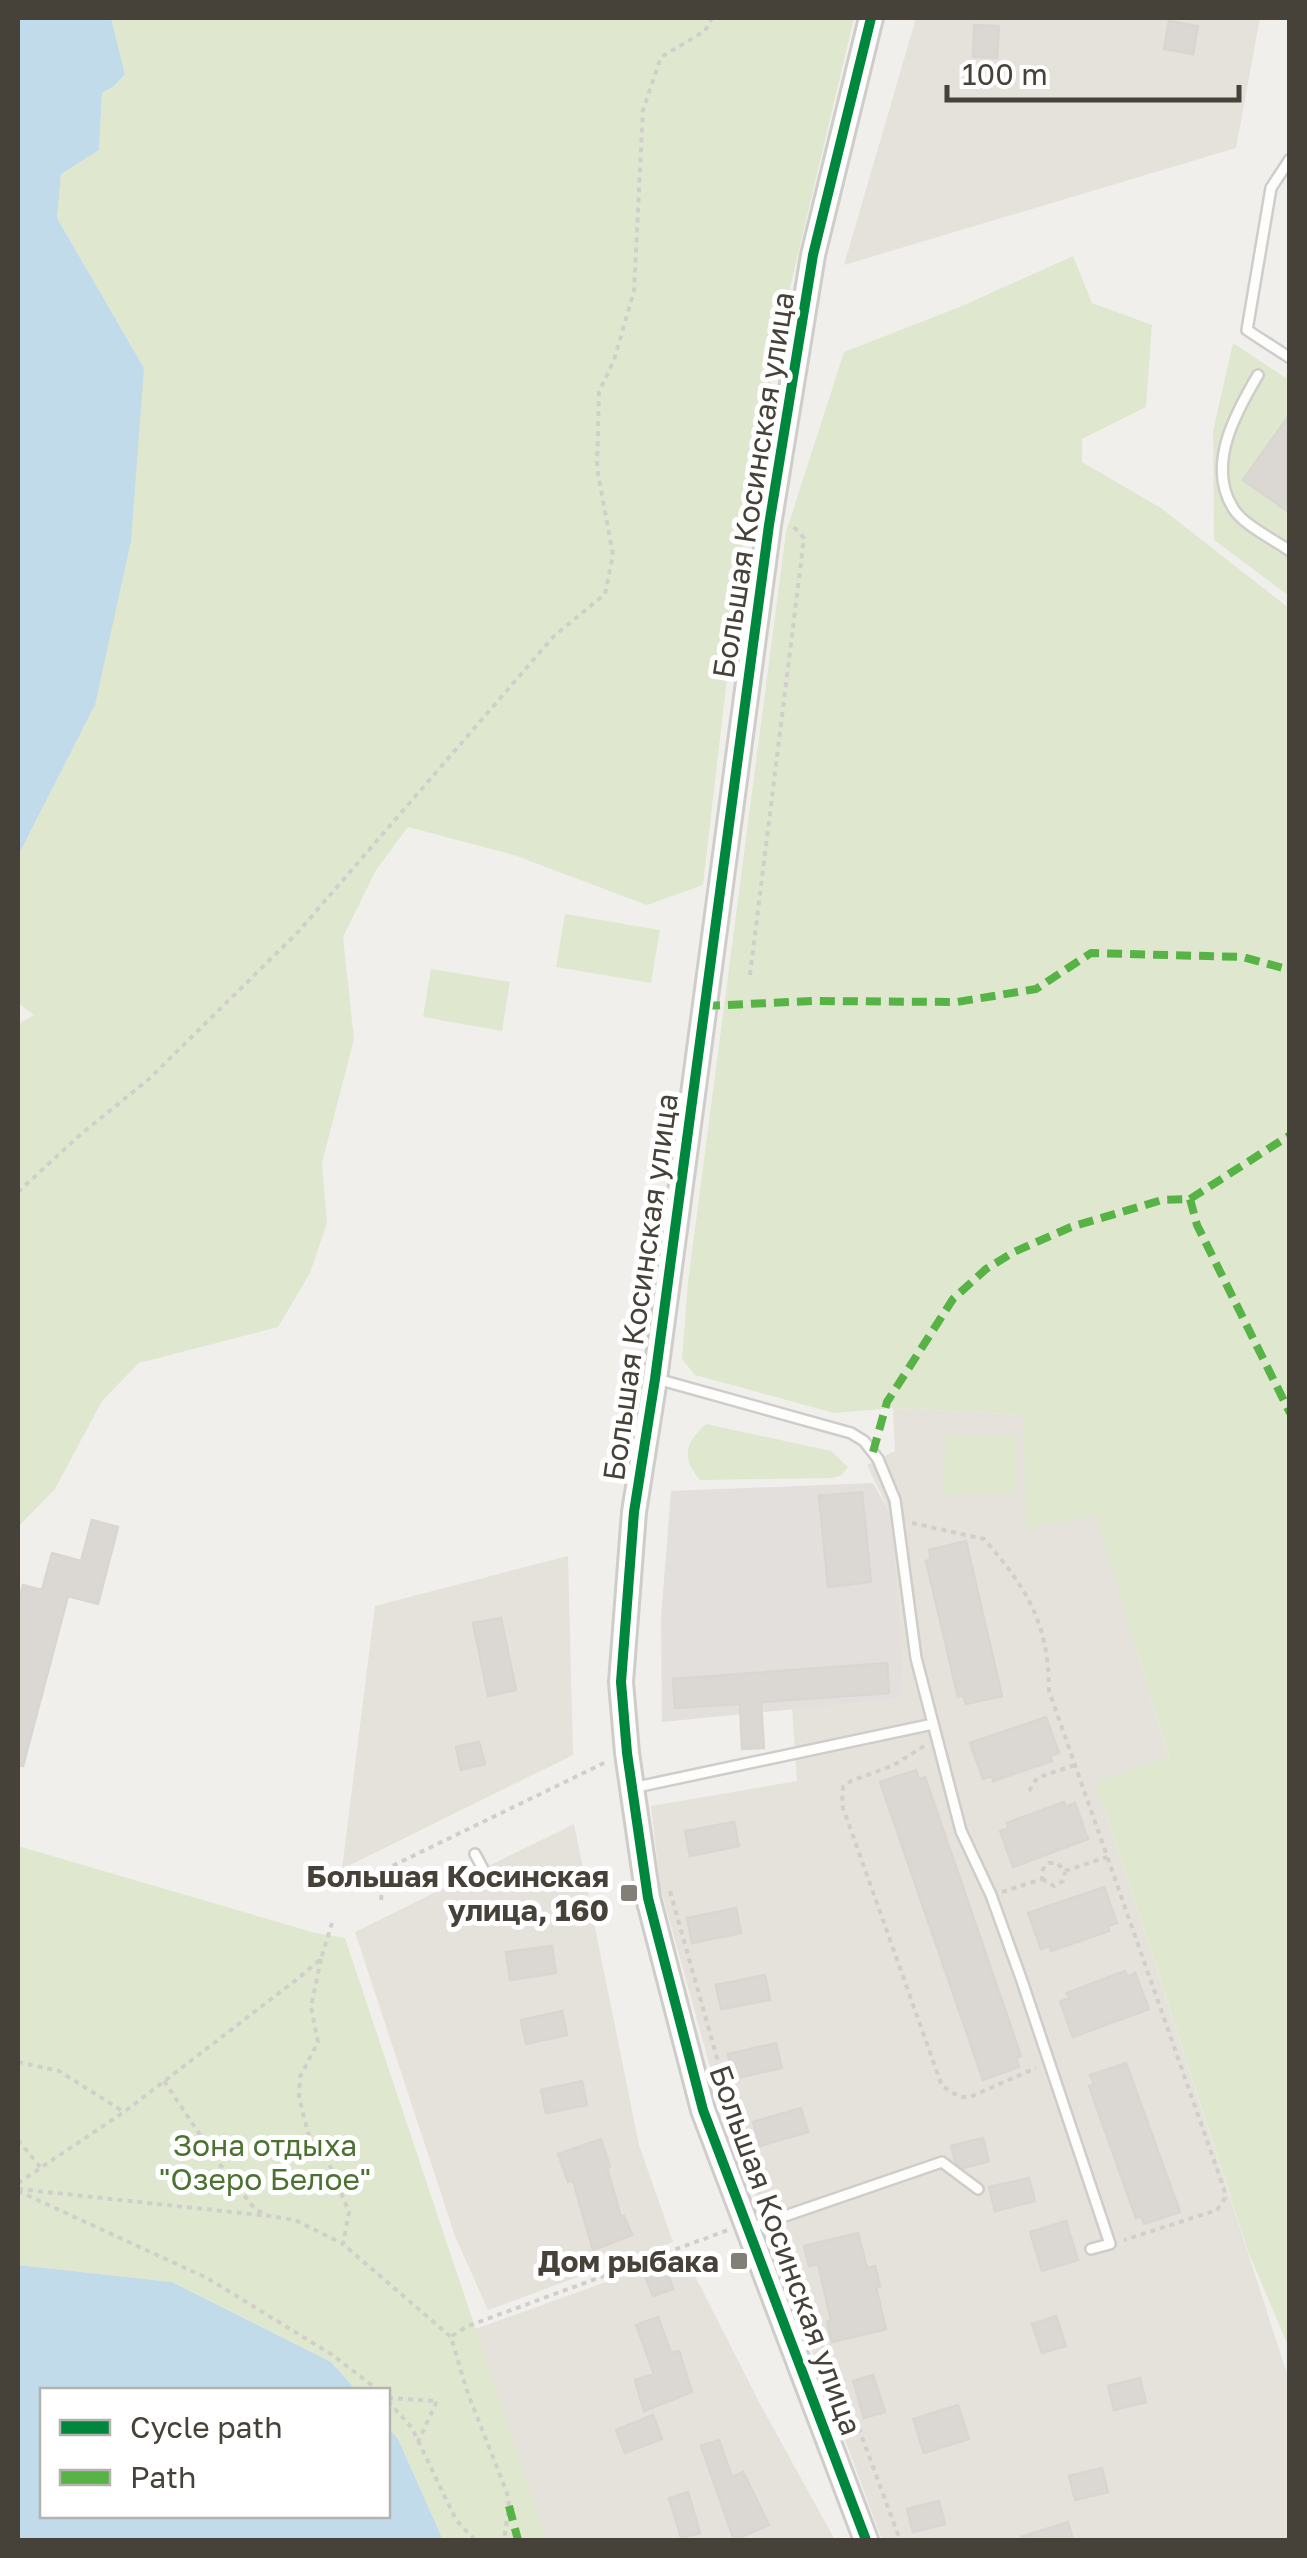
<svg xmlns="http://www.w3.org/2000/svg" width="1307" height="2558" font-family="'Golos Text',sans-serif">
	<rect width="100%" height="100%" fill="#f1efec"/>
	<path fill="#e5e1db" d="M916,18H1260L1236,148L844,265Z
		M893,1408L1025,1415V1519L1028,1528L1096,1514L1169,1758L1096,1782L1289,2380V2540H882L717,2092L660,1886L651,1806L797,1781L792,1709L898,1699L891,1515L867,1465L895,1451Z
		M568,1556L573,1755L342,1869L375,1606Z
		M574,1824L639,2145L673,2242L488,2310L455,2236L355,1932Z
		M684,2254L759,2402L835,2540H546L475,2329Z"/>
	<path fill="#e2dfdc" d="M873,1483L891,1515L902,1669L898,1699L662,1722L661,1618L671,1491Z"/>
	<path fill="#dfe8cf" d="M111,18H854L786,305L746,515L703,885L647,905L514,855L408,827L376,870L343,937L354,1039L322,1163L327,1223L310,1273L278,1327L139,1363L102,1401L55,1489L18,1527V1024L34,1015L18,1003V856L95,705L144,368L57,218L61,173L99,150L102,93L114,86L125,74Z
		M1073,256L1092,303L1152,325L1146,407L1082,439V462L1161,508L1289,608V2348L1249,2254L1096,1782L1169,1757L1096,1515L1028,1528L1025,1519L1024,1415L894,1408L834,1413L695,1375L682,1359L688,1282L786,532L844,352L962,306Z
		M1233,343L1289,380V596L1214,540L1213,431Z
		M565,914L660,930L651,983L556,967Z
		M431,969L510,982L502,1031L423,1017Z
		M706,1424L831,1451L848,1467L842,1475L832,1478L700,1480C681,1458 685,1443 706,1424Z
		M945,1436H1016L1015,1493H944Z
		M18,1846L312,1932L345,1938L546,2540H443L398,2439L388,2427V2390H356L331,2362L172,2282L18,2265Z"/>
	<path fill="#c1dbea" d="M18,18H111L125,74L114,86L102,93L99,150L61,174L57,218L144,368L131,541L95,705L18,856Z
		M18,2265L172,2282L331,2362L356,2390H42V2516H388V2427L398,2439L443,2540H18Z"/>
	<path fill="#dbd8d4" stroke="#d9d6d2" stroke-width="2.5" d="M1169,21L1198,26L1193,54L1164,49Z
		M974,25L999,26L997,58L973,57Z
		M1290,414V513L1243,480Z
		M862,1492L871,1582L828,1587L819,1496Z
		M92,1520L118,1527L98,1604L68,1596L23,1766L18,1765V1606L23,1585L42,1590L52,1553L81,1561Z
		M966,1541L1002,1696L966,1704L963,1695L958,1697L926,1561L931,1559L929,1550Z
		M501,1618L516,1690L488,1696L473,1623Z
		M887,1663L889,1693L761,1702L764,1748L742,1749L740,1704L675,1708L673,1679Z
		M1046,1717L1059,1753L1050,1756L1052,1761L993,1781L992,1776L983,1779L970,1743Z
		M479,1742L485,1764L461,1770L456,1747Z
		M916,1770L919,1779L925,1777L1021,2056L1016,2058L1019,2067L983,2080L880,1782Z
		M1064,1802L1066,1807L1075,1803L1088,1839L1013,1867L1000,1831L1008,1828L1007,1823Z
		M734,1822L739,1846L690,1856L685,1831Z
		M1104,1887L1117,1923L1108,1926L1109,1931L1051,1951L1050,1946L1041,1949L1028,1913Z
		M736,1908L741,1933L692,1943L687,1918Z
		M552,1946L556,1973L510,1980L506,1952Z
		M1125,1971L1127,1977L1135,1973L1149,2009L1073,2037L1060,2002L1069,1998L1067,1993Z
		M765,1975L770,2000L721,2009L716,1985Z
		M562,2011L567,2035L526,2044L521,2020Z
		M776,2043L782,2068L733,2079L728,2054Z
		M1126,2063L1180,2212L1144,2224L1141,2216L1136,2218L1089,2086L1094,2084L1090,2075Z
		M582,2081L587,2105L546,2113L541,2090Z
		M801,2108L808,2132L760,2146L753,2122Z
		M983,2138L989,2161L963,2168L955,2161L951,2146Z
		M601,2139L610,2167L607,2168L621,2217L624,2216L632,2235L593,2250L573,2181L568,2182L558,2154Z
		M1029,2178L1035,2201L995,2211L989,2187Z
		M1066,2221L1078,2260L1042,2271L1030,2232Z
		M858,2233L867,2268L875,2266L880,2286L876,2287L886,2329L832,2342L827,2322L831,2320L818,2264L809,2266L804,2246Z
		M666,2269L673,2289L653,2296L645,2276Z
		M1056,2316L1066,2346L1042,2353L1032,2324Z
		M658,2317L671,2353L679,2351L692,2392L644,2411L635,2380L654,2374L636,2325Z
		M873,2375L885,2412L864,2418L853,2381Z
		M1140,2378L1146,2402L1114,2410L1108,2386Z
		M958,2405L969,2439L924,2453L913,2419Z
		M653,2415L662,2439L625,2453L616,2430Z
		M719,2440L732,2477L743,2472L769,2525L734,2540L701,2446Z
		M1102,2468L1108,2492L1075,2500L1069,2476Z
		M688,2492L700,2533L681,2538L669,2498Z
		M939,2501L945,2524L913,2532L907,2509Z
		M1068,2522L1073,2540H1021V2537Z"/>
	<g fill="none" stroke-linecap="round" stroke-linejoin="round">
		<g stroke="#cfcdca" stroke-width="14">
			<path id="service" d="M1290,159L1271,188L1247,330L1290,358
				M1258,375C1236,412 1206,465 1233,508C1243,525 1273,539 1290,551
				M657,1379L851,1433L864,1441L878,1459L895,1500L916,1658L961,1831L991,1895L1022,1981L1110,2244L1091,2249
				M632,1788L933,1724
				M475,1854L483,1869
				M750,2228L942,2162L978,2189"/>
		</g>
		<g stroke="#cfcdca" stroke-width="28">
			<path id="tertiary" d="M866,2540L703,2110L648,1898L627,1753L621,1682L634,1512L655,1379L769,525L813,255L871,18"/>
		</g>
		<path stroke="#d1cfcc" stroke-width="4" stroke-dasharray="5 5" stroke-linecap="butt" d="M750,975L804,538L792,525
			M18,1192L81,1134L149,1079L298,932L554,636L605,594L613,555L597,468L599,392L614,360L634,291L643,110L661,57L705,31L712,18
			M912,1523L984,1539C1027,1588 1049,1624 1049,1691L1224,2189L1225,2198L1217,2210L1124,2240
			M924,1746L894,1765L851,1781L843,1787L842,1805L942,2086L960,2097H970L1036,2068
			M1029,1791L1037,1778L1075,1765
			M1042,1879L1054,1886L1063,1881L1065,1872
			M670,1891L724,2083L761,2198
			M1002,1892L1042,1879L1043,1869L1049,1863H1057L1065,1871L1107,1857
			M381,1900L384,1870L608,1761
			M321,1959L311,2007L318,2042L300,2077L299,2098L309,2136L331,2168L349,2212L343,2244L451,2337L467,2391L507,2493L509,2506L504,2540
			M18,2062L59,2071L124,2112
			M164,2081L223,2169L255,2209L269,2216L295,2220L343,2244
			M18,2140L41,2168
			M18,2183L124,2112L296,1980L321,1959L332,1923
			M18,2189L269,2216
			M18,2191L207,2278L331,2354L378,2390
			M782,2254L852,2410L900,2540
			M452,2336L468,2326L728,2230
			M388,2398L437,2401L418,2442
			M388,2401L412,2428L456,2520L475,2540"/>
		<use href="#service" stroke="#fdfdfc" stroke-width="9"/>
		<use href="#tertiary" stroke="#fdfdfc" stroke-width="22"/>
		<path stroke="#57b346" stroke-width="8" stroke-dasharray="15 8" stroke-linecap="butt" d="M705,1006L812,1001L957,1002L1036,989L1091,953L1243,957L1290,970
			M1190,1199L1290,1135
			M873,1452L887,1402L953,1299L986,1269L1014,1252L1071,1227L1162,1200L1190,1199L1197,1225L1290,1413
			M509,2506L518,2540"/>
		<g stroke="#fff" stroke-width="16">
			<path id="cycleway" d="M866,2540L703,2110L648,1898L627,1753L621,1682L634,1512L655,1379L769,525L813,255L871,18"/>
		</g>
		<use href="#cycleway" stroke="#00873e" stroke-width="10"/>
	</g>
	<g fill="#827e78" stroke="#fff" stroke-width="4">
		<rect x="619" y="1883" width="20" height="20" rx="5"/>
		<rect x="729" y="2251" width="20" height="20" rx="5"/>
	</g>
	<g text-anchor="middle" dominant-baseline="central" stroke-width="10" stroke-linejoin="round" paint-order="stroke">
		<g font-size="30" fill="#464139" stroke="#fff">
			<text transform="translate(753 485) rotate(-81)">Большая Косинская улица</text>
			<text transform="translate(640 1287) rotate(-82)">Большая Косинская улица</text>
			<text transform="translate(786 2250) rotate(70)">Большая Косинская улица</text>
		</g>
		<g font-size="30" font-weight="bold" fill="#464139" stroke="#fff" text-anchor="end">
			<text x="609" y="1876">Большая Косинская<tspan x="609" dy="34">улица, 160</tspan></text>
			<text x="719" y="2261">Дом рыбака</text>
		</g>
		<g font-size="30" fill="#4c7232" stroke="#fff">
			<text x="265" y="2145">Зона отдыха<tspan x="265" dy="34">"Озеро Белое"</tspan></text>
		</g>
	</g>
	<rect width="1307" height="2558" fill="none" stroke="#464139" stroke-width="40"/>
	<rect x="40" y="2388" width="350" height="130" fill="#ffffff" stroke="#b5b3b0" stroke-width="2.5"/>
	<rect x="60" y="2420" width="50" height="15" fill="#00873e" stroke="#b5b3b0" stroke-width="2.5"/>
	<text x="130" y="2438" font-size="30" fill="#464139">Cycle path</text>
	<rect x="60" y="2470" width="50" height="15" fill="#57b346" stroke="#b5b3b0" stroke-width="2.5"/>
	<text x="130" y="2488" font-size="30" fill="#464139">Path</text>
	<path d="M947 85v15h292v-15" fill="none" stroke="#464139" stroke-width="5"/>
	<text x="962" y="85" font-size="30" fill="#464139" stroke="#ffffff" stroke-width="8" paint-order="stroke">100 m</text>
</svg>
